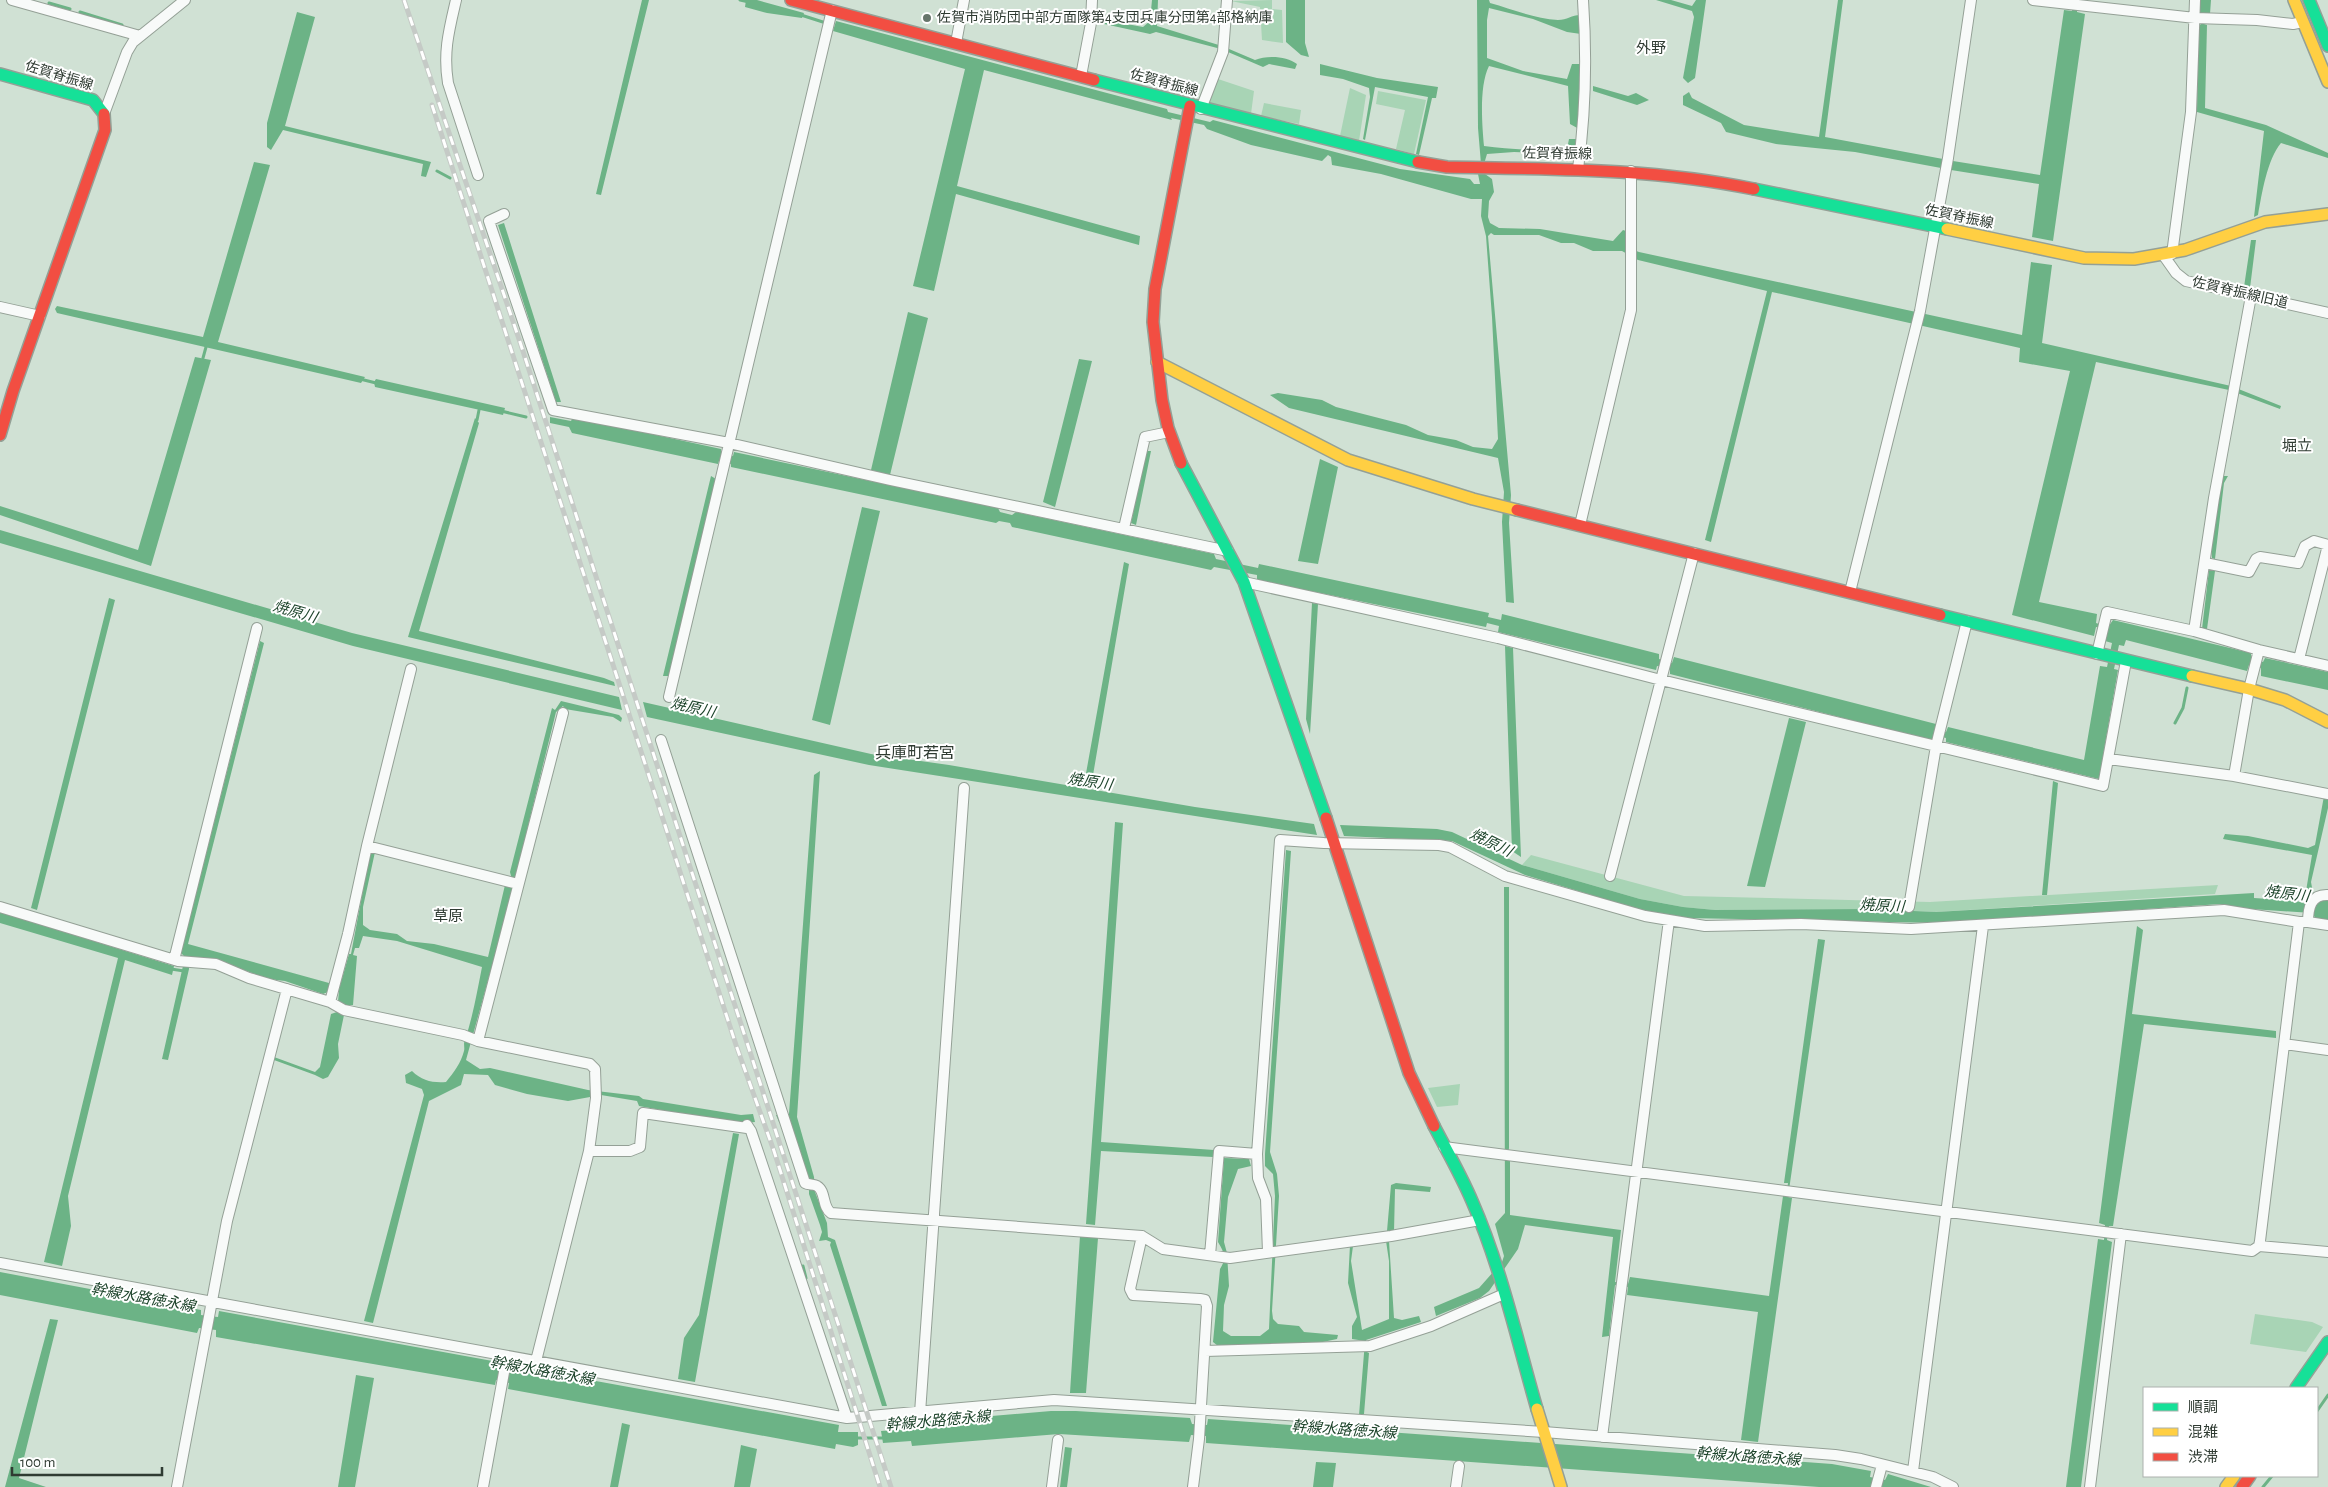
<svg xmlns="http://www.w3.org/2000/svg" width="2328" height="1487" font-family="'Alegreya Sans','Noto Sans JP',sans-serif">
	<rect width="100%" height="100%" fill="#d0e1d4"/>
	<path fill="#a8d4b5" d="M1272,0V9L1282,10L1283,43L1262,40L1260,7L1231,1Z
		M1218,79L1254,91L1251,114L1209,103Z
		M1350,88L1366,95L1359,141L1340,136Z
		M1378,91L1426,100L1414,154L1396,149L1405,110L1376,104Z
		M1264,103L1301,110L1299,124L1261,116Z
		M1531,855L1684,896L1930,902L2218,885L2215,894L1936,912L1869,909L1715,910L1683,907L1640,899L1522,865Z
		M1460,1084L1458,1105L1437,1107L1428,1088Z
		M2255,1314L2312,1322L2323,1327L2306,1352L2250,1344Z"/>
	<path fill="#6cb386" d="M642,0H649L601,195L596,194Z
		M746,0H757L804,13L802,18L767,13L745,7Z
		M1152,0H1158L1157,26L1222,46L1255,60C1267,55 1287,56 1297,64L1295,69L1269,64L1263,67L1221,49L1156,32L1150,34L1095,22V18L1143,27L1150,21Z
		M1286,0H1305V43L1309,57L1301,55L1286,42Z
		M1477,0H1489L1490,3C1512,9 1535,19 1558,20C1567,20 1572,15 1580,15L1581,34L1567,32L1533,19L1489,8L1487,20V58L1523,71L1567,79L1572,64H1582L1579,129L1570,124L1568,86L1489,66C1479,86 1482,124 1484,146C1511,149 1540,152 1567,149L1569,139H1576L1574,155L1514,152L1487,154L1484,164H1481L1478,128Z
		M1656,0H1671L1692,6L1696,0H1706L1695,78L1688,83L1683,78L1694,17L1692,11Z
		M1838,0H1843L1825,137L1943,159L1941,168L1855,152L1776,144L1726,132L1721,123L1683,105V96L1689,92L1692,98L1744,125L1819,137Z
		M2065,0H2087V3L2078,2L2077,12L2085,14L2053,241L2032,237L2039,184L1951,170L1953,161L2040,175L2064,10L2072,11L2073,1Z
		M2198,0H2211L2210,14L2206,15L2204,24L2207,25L2205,108L2266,125L2328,153V158L2281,143C2267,160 2262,193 2258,215L2254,217L2264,131L2197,112L2198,27L2201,24L2202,15L2197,10Z
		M297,12L315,17L285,126L431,162L426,177L421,176L423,164L283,130L271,150L267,147V123Z
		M836,21L1167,109L1168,112L1210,122L1213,120L1400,169L1470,179L1474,184H1480L1478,174H1485L1492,179L1494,192L1489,201L1488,217L1490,223L1499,228L1540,229L1613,241L1623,230L1626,231V247L1639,252L2022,335L2031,262L2052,265L2042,343L2231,386L2281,406L2280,409L2229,390L2096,362L2039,602L2097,614L2096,623L2108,627L2113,620L2251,653V659L2263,662L2265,658L2328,672V690L2261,676V668L2249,665L2247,671L2126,640L2124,646L2119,645L2114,669L2118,670L2099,779L1946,742V738L1934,735L1933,741L1670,674V669L1657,666L1656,670L1498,632L1499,626L1487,623L1486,627L1257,580V575L1214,567L1211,570L1012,527L1010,523L999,521L996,523L731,467V464L719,461L718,464L572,433L569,427L550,423V417L571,421L573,417L721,449V453L733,456L734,452L998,508L1000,512L1012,515L1016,512L1214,554L1216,559L1258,568L1259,564L1489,613L1488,617L1501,620L1502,614L1659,654V659L1672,663L1674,657L1936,724L1935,729L1946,732L1948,727L2084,760L2100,666L2107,667L2112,643L2105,641L2108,629L2096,627L2094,636L2012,615L2070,371L2019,362L2020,348L1772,292L1711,542L1705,540L1767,291L1638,260L1622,251H1593L1574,243H1561L1539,235H1494L1491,233L1488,236L1511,495L1509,523L1514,603L1506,602L1502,522L1504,492L1498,458L1289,408L1270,395L1278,393L1322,400L1336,407L1406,425L1428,435L1456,440L1473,447L1492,449L1498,439L1492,317L1486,236L1481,216L1482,199H1471L1381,174L1332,165L1331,157L1328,155L1322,161L1251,145L1207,129L1204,125L1171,118L1172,120L984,70L957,186L1140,236L1139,245L956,194L934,291L913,286L965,69L833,31Z
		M1320,64L1377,78L1438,87L1436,98H1432L1419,155L1416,154L1428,97L1375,87L1365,140L1363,139L1370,97L1369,88L1343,79L1320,75Z
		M1593,86L1628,96L1636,93L1649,100L1637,105L1593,91Z
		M254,162L270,165L218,342L365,377L361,383L57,313L55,309L57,306L203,337Z
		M504,223L561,402H556L498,225Z
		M2251,240H2256L2250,288L2244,287Z
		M908,312L928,318L890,475L871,470Z
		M195,357L211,360L151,566L0,515V506L138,550Z
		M1079,359L1092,361L1055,507L1043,502Z
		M376,379L505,408L503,415L375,387L374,382Z
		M475,418L479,423L419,631L604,678L614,682L615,686L408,637Z
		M1146,451H1151L1136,525L1131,523Z
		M1320,459L1338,467L1318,564L1298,561Z
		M711,476L716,479L669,676H663Z
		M2222,476H2228L2224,483L2215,559L2212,558L2211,549Z
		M862,507L880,511L830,725L812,720Z
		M0,530L352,633L619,697L622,710L353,646L0,543Z
		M1124,562L1129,564L1092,781L1085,779Z
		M2209,570L2215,571L2207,629H2202Z
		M109,598L115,600L37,910L31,908Z
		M1312,603L1318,604L1310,734L1306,719Z
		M260,641L264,643L188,944L329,983V986L339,989L349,954H351L370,853L375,852L363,907V925L370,930L397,934L407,941L434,944L488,957L505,885H509L511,876L510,872L552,708L555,710L561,701L619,715L622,718L621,722L613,717L565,709L563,706L556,712L516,875L511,886L513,890L466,1060L480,1069L490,1068L588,1090L639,1096L643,1099L741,1115L753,1114L755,1122L737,1124L639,1106L637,1101L601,1095L568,1101L527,1094L495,1085L488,1075L464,1074L461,1085L429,1101L373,1323L364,1321L424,1095L422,1089L406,1083L405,1075L412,1071C422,1081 433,1083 446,1082C454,1072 461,1063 464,1051C465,1047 463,1044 465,1040C473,1016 477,992 482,967L397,941L363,936L359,948H355L353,955L357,956L353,1005L342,1006L341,1014L344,1015L338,1044L339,1058L328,1077L323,1079L315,1075L274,1060V1057L315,1072L320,1067L331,1014L337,1012L339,991L329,990L328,992L323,994L285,981L268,979L217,960L189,964V969L168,1060L162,1059L185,957L181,953Z
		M1505,646L1513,648L1521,857L1512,851Z
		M643,702L871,754L949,765L1195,807L1314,824L1317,835L869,765L647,717Z
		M1789,718L1806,722L1765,887L1747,886Z
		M820,771L797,1117L814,1177L815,1192L827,1223L828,1237L835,1240L887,1406H882L830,1245L831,1242L826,1240L819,1241L822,1232L820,1225L809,1194V1178L790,1122H779L776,1115L789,1114L814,775Z
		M2053,781L2058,783L2047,895H2042Z
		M2324,796L2328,797V808L2311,882L2313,893L2309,900L2305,897L2312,855L2223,839L2225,834L2248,836L2308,848L2315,845Z
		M1115,822L1123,823L1101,1142L1214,1150L1213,1157L1101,1151L1095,1225L1086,1224Z
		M1340,825L1437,829L1452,832L1522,865L1640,899L1683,907L1715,910L1869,909L1936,912L2254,893V898L2297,901L2306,904L2328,899V920L2316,919L2312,913L2251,909L2220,904L1940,923L1685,918L1644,911L1525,875L1452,841L1344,836Z
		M1286,850L1291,851L1270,1152L1277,1174L1279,1196L1272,1311L1273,1319L1278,1324L1299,1326L1304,1332L1338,1335L1337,1339L1318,1343L1218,1346L1213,1342L1220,1269C1227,1258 1224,1252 1218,1242L1224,1158L1249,1159L1251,1166L1238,1169L1228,1197L1224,1242L1227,1253L1229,1286L1224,1305L1223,1331L1231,1336H1260L1269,1329L1275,1196L1273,1174L1265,1166V1154Z
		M1504,887H1509V1148L1507,1160H1510V1215L1621,1230L1615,1282L1628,1284L1630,1277L1769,1296L1783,1196H1786L1788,1183H1784L1818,939L1825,940L1788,1197L1792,1198L1758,1442L1741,1440L1758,1312L1627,1295L1628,1287L1615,1285L1609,1336L1602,1337L1613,1237L1525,1225L1518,1249L1489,1291L1480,1298L1436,1316L1434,1307L1479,1288L1502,1262L1504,1256L1495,1224L1505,1213Z
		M0,912L174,966L172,975L125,960L68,1196L71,1226L62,1266L44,1262L118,958L0,923Z
		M2137,926L2143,930L2132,1014L2276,1031V1038L2144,1024L2113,1226H2109L2107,1240L2112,1242L2081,1487H2066L2098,1239L2104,1240L2105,1225L2099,1223Z
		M733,1133L739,1134L695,1382L678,1379L684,1338L699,1315Z
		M1396,1183L1431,1187L1430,1192L1395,1189L1394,1232L1387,1231L1391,1185Z
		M1080,1236L1098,1238L1086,1393H1070Z
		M1386,1241H1389L1394,1318L1402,1320L1419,1316L1421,1322L1366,1340L1367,1352L1369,1353L1364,1414L1359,1415L1365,1341L1352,1339V1326L1357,1317L1348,1283L1350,1245L1353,1246L1351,1261L1362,1330L1389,1319V1261Z
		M0,1272L201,1310V1315L218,1317L219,1311L498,1362L496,1368L511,1371L513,1366L839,1425L838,1432H858V1445L853,1447L836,1444L835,1449L508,1389L509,1383L496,1380L495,1385L216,1337V1330L199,1328L197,1333L0,1295Z
		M50,1319L58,1320L19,1478L46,1487H5Z
		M356,1375L374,1378L355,1487H338Z
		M1051,1411H1076L1190,1418L1192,1424L1207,1425L1208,1419L1832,1464L1871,1471L1870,1477L1885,1480L1888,1474L1931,1487H1819L1206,1443V1436L1191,1435L1189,1442L1059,1434L912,1446L911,1441L883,1443L881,1431L910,1429V1423Z
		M622,1423L630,1425L618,1487H610Z
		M741,1445L757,1449L750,1487H734Z
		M1065,1447L1072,1448L1067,1487H1060Z
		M1316,1462L1336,1463L1333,1487H1313Z"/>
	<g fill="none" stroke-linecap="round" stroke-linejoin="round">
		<path stroke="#6cb386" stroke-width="3" d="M740,0L749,2
			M49,3L70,9
			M1056,11L1090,19
			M80,12L122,25
			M801,15L826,23
			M437,171L450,178
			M203,358L206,347
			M360,379L376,383
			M501,411L526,417
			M477,420L479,410
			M2175,723L2183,708L2187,688
			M171,969L184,971
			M803,1266L806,1278
			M2317,1411L2328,1395
			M854,1438H885
			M2263,1487L2272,1476"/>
		<g stroke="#94a096" stroke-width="12">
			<path id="street" d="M12,0L140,36
				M456,0C449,30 443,52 448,83L478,175
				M2033,0L2195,18L2257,20L2293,24L2303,22
				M956,43L964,0
				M1081,76L1091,23L1092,0
				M1201,109L1223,52L1227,0
				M104,114L127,52L133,42L185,0
				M1578,169C1586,110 1587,58 1583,0
				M504,214L489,221L553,410L729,443L890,480L1228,551
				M2172,254L2191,112L2195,0
				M2164,256L2176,273L2186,281L2328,313
				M0,307L40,316
				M1580,525L1631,310V171
				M1124,528L1145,437L1169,432
				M2205,563L2249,572L2256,559L2260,557L2298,563L2305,546L2314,541L2328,545
				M1244,582L1498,638L1661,680L2103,786L2126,661
				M1850,592L1920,311L1948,158L1971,0
				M2194,631L2214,498L2251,296
				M2097,654L2107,612L2194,631L2259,650L2328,666
				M2299,659L2328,545
				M669,697L832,10
				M661,740L805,1183C808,1185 814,1184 817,1186C826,1191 822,1207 831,1213L1142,1236
				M2109,759L2234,776L2328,794
				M2234,776L2249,689L2259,650
				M367,846L518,884
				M1610,876L1694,553
				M0,907L178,961L216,964L249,978L330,1002L344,1010L463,1035L478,1041L590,1064L595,1069L596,1098L589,1151L536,1361
				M1909,907L1936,746L1967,621
				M2308,922L2328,925
				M174,960L257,628
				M330,1002L348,934L367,846L411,669
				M478,1041L563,713
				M2284,1044L2328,1050
				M747,1125L751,1131L847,1418
				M1444,1147L2252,1251L2259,1246L2260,1241L2299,922H2308C2308,908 2311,894 2328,895
				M589,1151H630L640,1147L643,1113L747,1128
				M2259,1246L2328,1252
				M1268,1252L1266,1199L1258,1178L1257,1154L1280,840L1324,843L1439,845L1450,847L1505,876L1645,916L1705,926L1801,924L1911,929L2224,910L2299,922
				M1210,1255L1219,1151L1257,1154
				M0,1263L847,1418L1054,1400L1544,1432L1835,1455L1861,1459L1933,1477L1953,1487
				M1205,1351L1370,1346L1431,1326L1504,1294
				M920,1413L964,788
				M1602,1437L1669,920
				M1913,1471L1983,926
				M177,1487L227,1221L287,989
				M483,1487L507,1356
				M1052,1487L1058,1440
				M1193,1487L1199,1439L1207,1306L1205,1300L1200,1299L1133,1295L1130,1289L1142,1236L1163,1249L1230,1258L1391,1236L1480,1220
				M1456,1487L1459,1466
				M1876,1487L1882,1465
				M2090,1487L2121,1234"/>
		</g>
		<g stroke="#94a096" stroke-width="14">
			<path id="fast" d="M2309,0L2328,46
				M0,74L93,100L104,114
				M1094,80L1418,162
				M1754,189L1947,229
				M1181,463L1244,582L1326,818
				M1940,615L2192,676
				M1434,1126C1447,1151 1461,1175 1472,1201C1501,1267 1517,1340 1537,1409
				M2296,1388L2328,1342"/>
		</g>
		<g stroke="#94a096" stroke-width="14">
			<path id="slow" d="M2294,0L2328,82
				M1947,229L2084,258L2134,259L2185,250L2265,222L2328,214
				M1157,362L1348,460L1473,499L1517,510
				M2192,676L2249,689L2285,700L2328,722
				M1537,1409L1561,1487
				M2226,1487L2234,1476"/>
		</g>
		<g stroke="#94a096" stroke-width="14">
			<path id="jam" d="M791,0L1094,80
				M1418,162L1447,167C1550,169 1653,168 1754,189
				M0,435L13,391L105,130L104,114
				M1181,463L1168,428L1162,400L1153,322L1155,289L1190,106
				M1517,510L1940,615
				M1326,818L1409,1073L1434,1126
				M2242,1487L2250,1476"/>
		</g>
		<use href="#street" stroke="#f8faf9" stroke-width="10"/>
		<use href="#fast" stroke="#16e098" stroke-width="11"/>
		<use href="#slow" stroke="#ffcf43" stroke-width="11"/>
		<use href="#jam" stroke="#f24e42" stroke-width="11"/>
		<g stroke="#c5cac6" stroke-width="5">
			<path id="rail" d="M404,0L520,342L891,1487
				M432,105L736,1045L774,1151L880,1487"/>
		</g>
		<use href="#rail" stroke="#fff" stroke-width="3" stroke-dasharray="9" stroke-linecap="butt"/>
	</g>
	<circle fill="#67756b" stroke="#fff" stroke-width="2" cx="927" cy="18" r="5"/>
	<g text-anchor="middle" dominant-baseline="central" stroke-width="4" stroke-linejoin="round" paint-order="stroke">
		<g font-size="14" fill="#2f3b32" stroke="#fff" text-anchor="start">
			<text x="937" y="18">佐賀市消防団中部方面隊第4支団兵庫分団第4部格納庫</text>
		</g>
		<g font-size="14" fill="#2f3b32" stroke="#fff">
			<text transform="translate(59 76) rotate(17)">佐賀脊振線</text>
			<text transform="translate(1164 83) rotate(15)">佐賀脊振線</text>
			<text transform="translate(1557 154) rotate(1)">佐賀脊振線</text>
			<text transform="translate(1959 217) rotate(12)">佐賀脊振線</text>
			<text transform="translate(2240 293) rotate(13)">佐賀脊振線旧道</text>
		</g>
		<g font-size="15" fill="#2f3b32" stroke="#fff">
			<text x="1651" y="48">外野</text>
			<text x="2297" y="446">堀立</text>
			<text x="448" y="916">草原</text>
		</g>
		<g font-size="15" font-style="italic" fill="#1d442b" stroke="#fff">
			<text transform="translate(295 612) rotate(16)">焼原川</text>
			<text transform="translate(693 708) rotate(13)">焼原川</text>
			<text transform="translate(1090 782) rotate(9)">焼原川</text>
			<text transform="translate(1491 843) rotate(26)">焼原川</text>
			<text transform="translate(2287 894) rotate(7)">焼原川</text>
			<text transform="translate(1882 906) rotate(3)">焼原川</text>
			<text transform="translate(143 1298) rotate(10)">幹線水路徳永線</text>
			<text transform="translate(542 1371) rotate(10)">幹線水路徳永線</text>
			<text transform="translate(938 1421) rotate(-5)">幹線水路徳永線</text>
			<text transform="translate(1344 1430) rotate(4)">幹線水路徳永線</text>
			<text transform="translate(1748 1457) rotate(4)">幹線水路徳永線</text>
		</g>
		<g font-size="16" fill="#2f3b32" stroke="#fff">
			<text x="915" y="753">兵庫町若宮</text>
		</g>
	</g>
	<rect x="2143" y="1387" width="175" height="90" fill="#ffffff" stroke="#acb1ad"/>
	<rect x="2153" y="1403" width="25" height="8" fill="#16e098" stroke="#acb1ad"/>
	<text x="2188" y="1412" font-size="15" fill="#2f3b32">順調</text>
	<rect x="2153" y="1428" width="25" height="8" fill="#ffcf43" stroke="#acb1ad"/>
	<text x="2188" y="1437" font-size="15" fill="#2f3b32">混雑</text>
	<rect x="2153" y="1453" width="25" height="8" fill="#f24e42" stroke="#acb1ad"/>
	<text x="2188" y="1462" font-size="15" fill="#2f3b32">渋滞</text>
	<path d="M12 1467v8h150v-8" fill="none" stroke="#2f3b32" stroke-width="2.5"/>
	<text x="20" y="1467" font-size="15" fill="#2f3b32" stroke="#ffffff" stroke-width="4" paint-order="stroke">100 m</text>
</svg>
